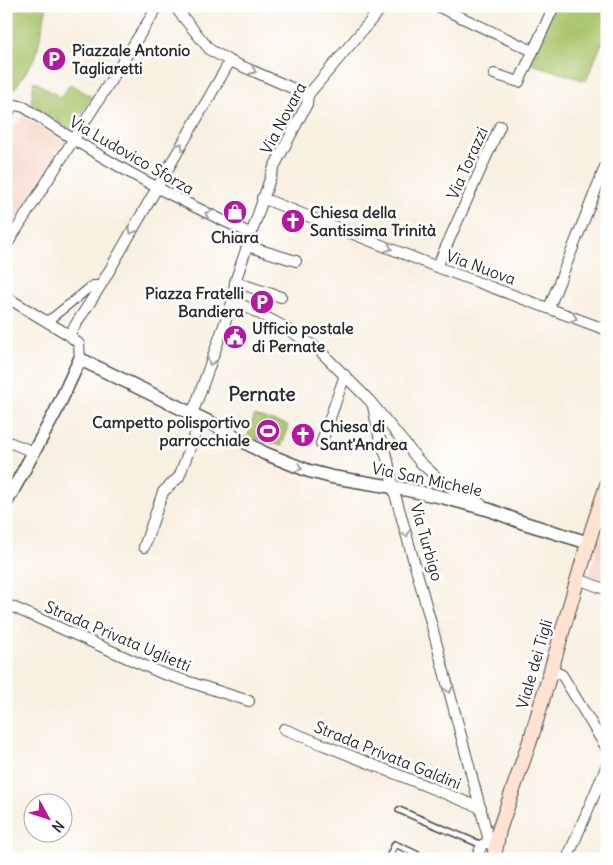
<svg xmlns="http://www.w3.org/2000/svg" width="613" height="865" font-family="Delius,sans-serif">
	<rect width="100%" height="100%" fill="#fff"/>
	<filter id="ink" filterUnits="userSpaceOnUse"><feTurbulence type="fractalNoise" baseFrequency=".02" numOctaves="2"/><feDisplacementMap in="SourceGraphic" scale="10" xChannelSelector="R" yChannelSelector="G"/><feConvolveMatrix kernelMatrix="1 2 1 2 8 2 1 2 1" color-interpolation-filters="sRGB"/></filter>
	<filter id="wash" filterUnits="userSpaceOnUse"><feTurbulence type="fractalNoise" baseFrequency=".0096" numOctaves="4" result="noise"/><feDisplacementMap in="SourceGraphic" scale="20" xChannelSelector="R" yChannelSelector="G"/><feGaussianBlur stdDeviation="1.12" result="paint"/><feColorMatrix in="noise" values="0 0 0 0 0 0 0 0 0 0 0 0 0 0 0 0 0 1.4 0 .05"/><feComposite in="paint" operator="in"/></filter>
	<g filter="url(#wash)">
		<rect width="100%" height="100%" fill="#f8f0e1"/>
		<path fill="#f6d2c4" d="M22,116L65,142L6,235V141Z
			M607,516V581L589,576Z"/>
		<path fill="#a9c56c" stroke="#6a784c" d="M6,6H47L36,56L12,93L6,91Z
			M554,6H607V31L586,81L528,63Z
			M34,81L61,98L70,84L92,97L70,130L31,103Z
			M254,416L288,425L282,446L248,436Z"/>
	</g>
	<g filter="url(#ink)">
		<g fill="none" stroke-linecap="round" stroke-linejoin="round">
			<g stroke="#4a4946" stroke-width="8">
				<path id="service" d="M399,810L482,845
					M388,859L395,844L427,859"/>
			</g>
			<g stroke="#4a4946" stroke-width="10">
				<path id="pedestrian" d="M45,321L53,317L93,285H101"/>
			</g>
			<g stroke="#4a4946" stroke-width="12">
				<path id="minor" d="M174,6L210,50L230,61L308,95
					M437,6L533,51
					M494,74L519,82L554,6
					M6,118L11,107L16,105L24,107C98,158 170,197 252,234
					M262,198L437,267L607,330
					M6,246L158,6
					M247,246L296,261
					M437,267L500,126
					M235,282L281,297
					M6,297L69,335L79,344L80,359
					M233,300L281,325L318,349L369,400L420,462L443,483L481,504
					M549,308L607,162
					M69,335L101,285L230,61
					M373,406L379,436L388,461L393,487L430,619L489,841L495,852
					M191,413L196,404L233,300L235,282L274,167L307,104L308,95L383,6
					M6,441L34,452
					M321,444L345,375
					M144,547L163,492L179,477L201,418
					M578,579L607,590
					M6,604L161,673L249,701
					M551,670L562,675L607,749
					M284,729L481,808
					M476,859L482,845L489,841
					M567,859L607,765"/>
			</g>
			<g stroke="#4a4946" stroke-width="15">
				<path id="tertiary" d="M6,503L55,413L80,359L215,425L264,453L309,471L332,477L393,487L442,497L490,510L521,522L589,543"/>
			</g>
			<g stroke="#4a4946" stroke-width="16">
				<path id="secondary" d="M496,859L495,852L499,830L532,735L592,530L607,485"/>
			</g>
			<use href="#service" stroke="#fff" stroke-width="5"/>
			<use href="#pedestrian" stroke="#fff" stroke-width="8"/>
			<use href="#minor" stroke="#fff" stroke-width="10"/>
			<use href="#tertiary" stroke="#fff" stroke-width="12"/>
			<use href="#secondary" stroke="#fee3d2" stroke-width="14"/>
		</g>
		<defs><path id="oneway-chevron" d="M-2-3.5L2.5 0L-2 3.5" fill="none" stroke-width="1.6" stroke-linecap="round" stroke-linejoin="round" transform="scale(1.25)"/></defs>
		<g stroke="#a0a0a0">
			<use href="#oneway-chevron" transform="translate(253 71) rotate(23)"/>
			<use href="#oneway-chevron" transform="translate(180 146) rotate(-60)"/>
			<use href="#oneway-chevron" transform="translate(208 214) rotate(-156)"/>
			<use href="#oneway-chevron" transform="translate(132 231) rotate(119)"/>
			<use href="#oneway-chevron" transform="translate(389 248) rotate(22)"/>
			<use href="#oneway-chevron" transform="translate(574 318) rotate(21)"/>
			<use href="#oneway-chevron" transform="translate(211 362) rotate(109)"/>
			<use href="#oneway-chevron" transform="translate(299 468) rotate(20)"/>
			<use href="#oneway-chevron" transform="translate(406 534) rotate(74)"/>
			<use href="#oneway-chevron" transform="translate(449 690) rotate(75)"/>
		</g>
	</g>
	<defs>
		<g id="parking-disc" transform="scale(1.25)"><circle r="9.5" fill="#b5179e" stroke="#fff"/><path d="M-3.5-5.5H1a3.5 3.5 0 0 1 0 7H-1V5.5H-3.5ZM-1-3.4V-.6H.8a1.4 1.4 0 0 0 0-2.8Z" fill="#fff"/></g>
		<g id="shop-disc" transform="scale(1.25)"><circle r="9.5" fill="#b5179e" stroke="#fff"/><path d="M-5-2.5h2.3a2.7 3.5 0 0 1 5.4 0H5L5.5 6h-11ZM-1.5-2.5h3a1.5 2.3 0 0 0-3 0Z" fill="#fff"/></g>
		<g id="church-disc" transform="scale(1.25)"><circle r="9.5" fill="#b5179e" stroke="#fff"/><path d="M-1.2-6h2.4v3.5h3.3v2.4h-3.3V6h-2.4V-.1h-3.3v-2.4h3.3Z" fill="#fff"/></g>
		<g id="civic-disc" transform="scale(1.25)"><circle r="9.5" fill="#b5179e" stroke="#fff"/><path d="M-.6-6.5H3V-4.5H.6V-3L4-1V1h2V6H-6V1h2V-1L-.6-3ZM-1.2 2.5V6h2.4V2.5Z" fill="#fff"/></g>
		<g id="stadium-disc" transform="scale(1.25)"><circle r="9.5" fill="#b5179e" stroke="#fff"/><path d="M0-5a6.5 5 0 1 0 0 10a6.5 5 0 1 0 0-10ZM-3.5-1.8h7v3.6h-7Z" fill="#fff"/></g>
	</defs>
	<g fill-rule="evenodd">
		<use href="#parking-disc" x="54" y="59"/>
		<use href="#shop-disc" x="235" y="212"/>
		<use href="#church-disc" x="293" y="221"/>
		<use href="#parking-disc" x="262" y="302"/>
		<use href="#civic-disc" x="235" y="337"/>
		<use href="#stadium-disc" x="268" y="431"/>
		<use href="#church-disc" x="303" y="435"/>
	</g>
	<g text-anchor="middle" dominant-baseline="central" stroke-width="5" stroke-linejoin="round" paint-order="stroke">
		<g font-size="16" font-weight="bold" fill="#2b2b2b" stroke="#fff" text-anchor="start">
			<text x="72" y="50">Piazzale Antonio<tspan x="72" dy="18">Tagliaretti</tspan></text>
			<text x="310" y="212">Chiesa della<tspan x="310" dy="18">Santissima Trinità</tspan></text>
			<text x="235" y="237" text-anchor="middle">Chiara</text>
			<text x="244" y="293" text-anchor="end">Piazza Fratelli<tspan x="244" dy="18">Bandiera</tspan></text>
			<text x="252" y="328">Ufficio postale<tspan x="252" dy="18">di Pernate</tspan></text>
			<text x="250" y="422" text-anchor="end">Campetto polisportivo<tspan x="250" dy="18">parrocchiale</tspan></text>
			<text x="320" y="426">Chiesa di<tspan x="320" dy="18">Sant'Andrea</tspan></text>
		</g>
		<g font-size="16" fill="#2b2b2b" stroke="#fff">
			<text transform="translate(283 118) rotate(-62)">Via Novara</text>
			<text transform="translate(132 155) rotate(30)">Via Ludovico Sforza</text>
			<text transform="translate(467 163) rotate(-66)">Via Torazzi</text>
			<text transform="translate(481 267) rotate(20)">Via Nuova</text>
			<text transform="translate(427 479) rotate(12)">Via San Michele</text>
			<text transform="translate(427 542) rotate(74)">Via Turbigo</text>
			<text transform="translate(118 636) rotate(23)">Strada Privata Uglietti</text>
			<text transform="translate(534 664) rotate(-74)">Viale dei Tigli</text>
			<text transform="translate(388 755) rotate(22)">Strada Privata Galdini</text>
		</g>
		<g font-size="19" font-weight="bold" fill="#2b2b2b" stroke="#fff">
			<text x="262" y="394">Pernate</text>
		</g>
	</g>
	<rect width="613" height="865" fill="none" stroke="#fff" stroke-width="25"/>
	<g transform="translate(48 818) rotate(130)"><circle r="24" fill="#ffffff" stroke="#aaaaaa"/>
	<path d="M0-4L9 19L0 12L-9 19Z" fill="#b5179e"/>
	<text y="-8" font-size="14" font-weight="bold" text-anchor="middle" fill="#2b2b2b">N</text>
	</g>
</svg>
